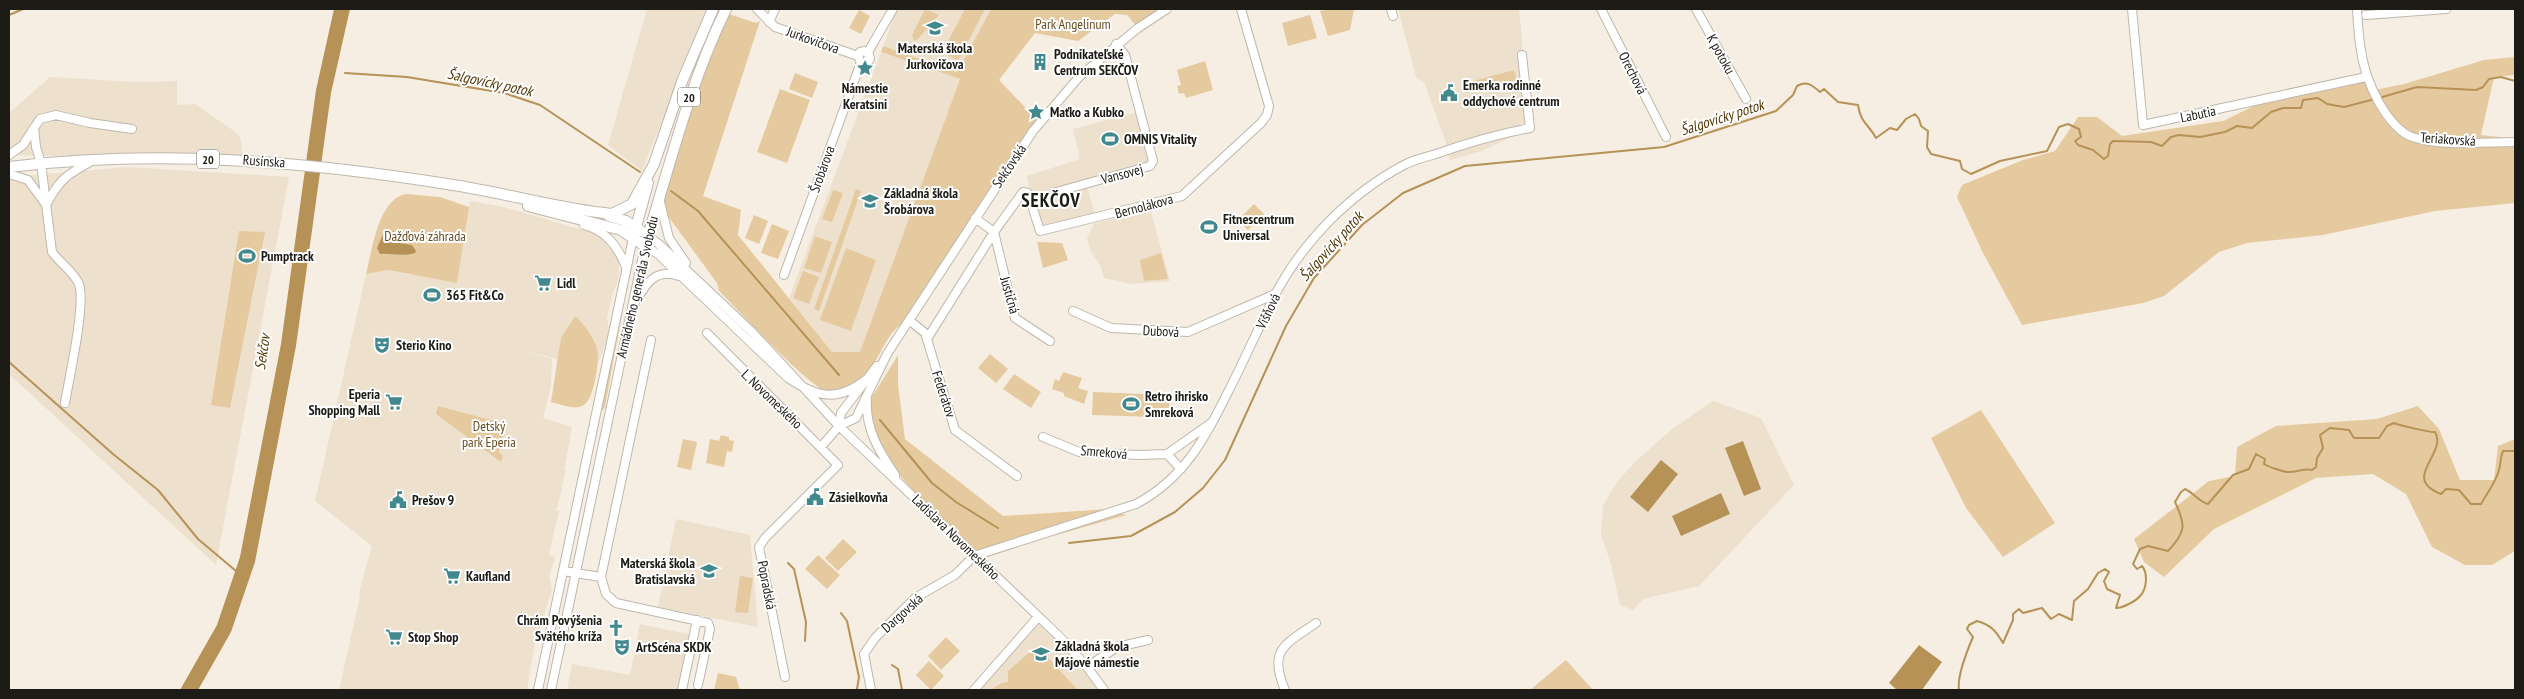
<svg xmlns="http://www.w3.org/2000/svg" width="2524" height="699" font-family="'PT Sans Narrow',sans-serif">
	<rect width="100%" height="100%" fill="#f6eee2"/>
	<path fill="#ede1ce" d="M647,9H707L642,171L608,145Z
		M897,9H991L957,72L883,46Z
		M1398,9H1519L1530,128L1482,151L1450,160L1445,140L1424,82L1416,77Z
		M881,52L960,79L860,352H832L789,298Z
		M50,77L136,82L177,81V105L195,104L237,133L241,140L243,158L9,155V113Z
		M1142,111L1155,166L1087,185L1096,219L1040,231L1035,220L1027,176L1080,159L1073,129Z
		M128,167L289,177L216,565L9,374V177Z
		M469,201L500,206L600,235L609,242L618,258L619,265L618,281L613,292L607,318L609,329L606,343L598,363L590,400L554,388L557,359L524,351L552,359L551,386L543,418L572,427L564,470H566L557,509L554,510L559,511L549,554L555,558L549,576L552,590L535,642L527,690H339L359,601L360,589L372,546L315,501L366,274L387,270L412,275L469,207Z
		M1150,208L1170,281L1132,284L1104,278L1100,265L1090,250L1087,238L1094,224Z
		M1713,401L1761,418L1794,485L1699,586L1643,599L1633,610L1620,605L1611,564L1601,535L1603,506L1617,482L1635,462L1672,429Z
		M676,519L750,535L758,627L658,607Z
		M1040,617L1104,690H974Z
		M640,624L692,635L680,690H567L572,664L630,675Z"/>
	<path fill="#e6ca9f" d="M925,9L939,15L918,39L914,41L912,35Z
		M965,9H985L958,61L942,52Z
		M991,9H1165L1138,28L1127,15L1115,14L1078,41L1035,33L999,80L1039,122L911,318C883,332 883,357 864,377C855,386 838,395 826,391C808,386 737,309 719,291L717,283L665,212L663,200L710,44L726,13L756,23L760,21L703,196L741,210L738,235L832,352H860L960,79L881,52L883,46L957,72Z
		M1329,9H1354L1350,30L1328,36L1320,11Z
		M859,10L870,16L861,34L849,28Z
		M1310,15L1317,38L1288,46L1282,23Z
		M2515,57V75L2494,77L2481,135L2515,139V203L2435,211L2323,235L2247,243L2219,252L2164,296L2143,303L2022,325L1982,251L1957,197L1962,185L2023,160L2055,151L2078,117H2097L2122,136L2223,121L2260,103L2368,73L2375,90L2404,84L2484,60Z
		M1205,61L1213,90L1186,98L1184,93L1179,94L1177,86L1181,85L1177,70Z
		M1514,70L1517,80L1472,92L1469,82Z
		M795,73L818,82L812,98L789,89Z
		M780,89L810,100L787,163L757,152Z
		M856,189L861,191L819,311L814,309Z
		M833,190L843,193L832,222L822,219Z
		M406,194L440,197L469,207L457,283L388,270L366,274C372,251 378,199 406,194Z
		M1254,204L1264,214L1248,230L1238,220Z
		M754,215L768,221L759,244L745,238Z
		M772,224L789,231L778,259L761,253Z
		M239,231L265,232L230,408L211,405Z
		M815,236L832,242L821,273L804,268Z
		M1037,242L1062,243L1068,260L1043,268Z
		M846,248L876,260L851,331L820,320Z
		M1161,253L1168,279L1144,281L1140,260Z
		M632,259L605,407L601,412L600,411Z
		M803,271L819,277L809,304L793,298Z
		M575,316C584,324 593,336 597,348C600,360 594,402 582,406C573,410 560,404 551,402L561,338Z
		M990,354L1008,369L996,383L978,368Z
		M898,355V385L905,439L1003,516L1109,509L1126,515L1060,534L1006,544L974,559L912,500L914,492L891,465L873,435L867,405Z
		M1063,372L1082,378L1078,388L1088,391L1084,404L1064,396V393L1052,389L1055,379L1059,381Z
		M1014,374L1041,392L1031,408L1003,389Z
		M1093,392L1170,395L1169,408L1155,417L1092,415Z
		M438,406L506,424L499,452L503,456L501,462L436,414Z
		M2418,406L2439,429L2460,480H2494L2498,446L2515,439V551L2492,565H2465L2432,547L2406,494L2373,474L2316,478L2214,529L2164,577L2144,562L2134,539L2209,481L2235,476L2237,447L2276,426L2377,419Z
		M1981,410L2055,523L2003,557L1966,508L1931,438Z
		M721,435L729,437V440L734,441L732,452L727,451L724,467L706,463L710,439L719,441Z
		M683,439L697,442L691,470L677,467Z
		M843,539L857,552L838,571L825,558Z
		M818,555L840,575L827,589L805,569Z
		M740,576L753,578L748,613L735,612Z
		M946,637L960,651L941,670L928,656Z
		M1037,646L1078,690H991L1001,683L1008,682V671Z
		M1566,660L1593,690H1530Z
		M929,661L944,676L931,690L916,675Z
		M718,673L736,677L740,690H714Z"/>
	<path fill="#b69257" d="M334,9H350L331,93L296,346L255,562L231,632L198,690H180L217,625L240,557L281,344L316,90Z
		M385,230L395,232L399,243L412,245L416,251L415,253C403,257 391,253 380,254L377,248Z
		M1743,441L1761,489L1744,496L1725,448Z
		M1661,460L1678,474L1648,512L1630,497Z
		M1721,493L1730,514L1681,536L1672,516Z
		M1919,645L1942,662L1922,690H1897L1889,683Z"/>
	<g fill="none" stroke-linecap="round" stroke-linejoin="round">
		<path stroke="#b69257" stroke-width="2" d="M9,15L23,9
			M345,73L407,77L504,93L540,105L640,172
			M2379,98L2417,87L2476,90L2483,87L2489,79L2501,77L2515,81
			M671,191L698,211L839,375
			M9,362L113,454L158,490L198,539L236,571
			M880,420L932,483L956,502L998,528
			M1069,543L1131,536L1175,512L1203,488L1225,460L1286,326L1314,278L1362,225L1403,193L1465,166L1664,147L1776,111L1793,95L1797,86C1807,81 1811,84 1820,92L1824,89L1838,102L1858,105C1861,124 1868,123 1876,138L1890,128L1897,130L1906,119L1915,114L1919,119L1921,126L1928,131L1927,147L1931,154L1960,161L1962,169L1971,174L2000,161L2047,151L2059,127L2068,124L2079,129L2081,137L2075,141L2078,145L2093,150L2104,159L2108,156L2110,144L2113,141L2151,142L2162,146L2171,137L2179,135L2200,137L2225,132L2237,126L2252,128L2271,112L2283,108H2301L2303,100L2318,98L2327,104L2344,107L2375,99
			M788,563L794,569L806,622L805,641
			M841,613L847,621L859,677L857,689
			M892,665L898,669L902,690
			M1959,690C1957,677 1967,651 1973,637L1967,629L1969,625L1977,621C1991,625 1996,631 2003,643L2013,620V614L2019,609L2023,613L2042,608L2051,619L2059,614L2072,620L2074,601L2088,589L2098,573L2105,569L2109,572L2104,581L2107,589L2120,595L2116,608C2122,608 2135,602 2140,596C2147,589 2148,573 2142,566L2137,569L2133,564L2140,549L2148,546L2168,551C2186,532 2186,525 2175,502L2181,492L2185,489C2194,493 2199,502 2208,504L2233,475L2249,469L2256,454L2265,459L2264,464C2269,467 2281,471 2287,472C2296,473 2303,468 2312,470L2316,467L2317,458L2323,448L2320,435L2330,428L2349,430L2354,438H2379L2387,426L2394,423C2398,425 2432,433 2435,432C2448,454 2400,478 2441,494L2446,489L2459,490L2471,504H2481C2487,493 2496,482 2499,470C2501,463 2500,458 2503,451H2515"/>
		<g stroke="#bfb7ab" stroke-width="10">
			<path id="minor" d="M757,9L775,27L858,56L861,63H867L870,59L869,54L865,51L860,52L858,56
				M1391,9L1393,16
				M1601,9L1666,137
				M1696,9L1746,99
				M2132,9L2143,125L2366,77
				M2357,9C2359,49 2363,80 2386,114C2393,123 2401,133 2412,137C2443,147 2482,142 2515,142
				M2366,15L2446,9
				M769,22L775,9
				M868,52L893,9
				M9,155L23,145L34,128
				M9,174L28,180L44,202
				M1056,192L1150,166L1153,161L1125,55L1116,44
				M660,202L669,238L686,263
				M46,205C59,180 67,174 92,161
				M975,218L994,232L1015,318L1050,341
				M584,225C607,231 618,247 626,267
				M648,236L660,245L753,333L839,426L1061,638L1087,667L1104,690
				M784,275L861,62
				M634,304C645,285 655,267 679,276
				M1073,311L1111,328L1188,332L1275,294
				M909,320L925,333L955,430L1017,476
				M707,333L838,465L765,538L759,547L785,677
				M927,339L994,232L1023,192L1028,193L1040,231L1182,196L1261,123L1267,115L1269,106L1241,9
				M651,340L601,577L606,594L616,603L708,623L710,629L698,685
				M867,399C865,429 879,451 895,475
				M65,403C69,378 86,305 79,284C74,272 60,263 52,252L41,163L36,147L34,128L40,119L56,115L90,123L132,129
				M839,426L856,418L887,354L1033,131L1079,77L1138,28L1167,9
				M839,426L841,413L877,366
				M1043,437L1079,452L1139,455L1167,454L1211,423
				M821,447L839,426
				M1167,454L1181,469
				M563,571L601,577
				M1087,667L1117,647L1148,640
				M538,690L633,238
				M551,690L645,246L658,254L788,378C818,398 838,402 867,379
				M682,690L697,620
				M871,690L864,654L875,638L915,598L955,575L974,556L1136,504C1185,478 1205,438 1229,390C1245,359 1259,326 1275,295C1303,241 1351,193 1404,165C1413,160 1425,157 1436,154C1467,143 1498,134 1530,128L1522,55
				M974,690L1038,617
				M1285,690C1268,650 1284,645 1316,623"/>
		</g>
		<g stroke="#bfb7ab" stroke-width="12">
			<path id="major" d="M9,167C160,149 304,161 453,185C506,193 559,209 612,214L632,204L654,164L683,79L713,9
				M528,206L621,230L645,246C670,165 689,85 726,9
				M609,216L626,221L641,231
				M633,238L648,183"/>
		</g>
		<use href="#minor" stroke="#fff" stroke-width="8"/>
		<use href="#major" stroke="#fff" stroke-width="10"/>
	</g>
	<defs>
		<g id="school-bare" transform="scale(1.35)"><path d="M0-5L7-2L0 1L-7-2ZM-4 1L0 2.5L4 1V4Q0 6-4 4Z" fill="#42898e" stroke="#fff" stroke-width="2.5" paint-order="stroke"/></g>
		<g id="building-bare" transform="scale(1.35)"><path d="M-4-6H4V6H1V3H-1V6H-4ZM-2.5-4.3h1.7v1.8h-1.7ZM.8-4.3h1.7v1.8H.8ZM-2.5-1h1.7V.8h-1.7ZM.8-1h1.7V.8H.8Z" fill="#42898e" stroke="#fff" stroke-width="2.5" paint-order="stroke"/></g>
		<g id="sight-bare" transform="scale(1.35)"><path d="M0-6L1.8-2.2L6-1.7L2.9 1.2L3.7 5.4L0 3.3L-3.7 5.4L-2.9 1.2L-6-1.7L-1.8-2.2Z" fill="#42898e" stroke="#fff" stroke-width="2.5" paint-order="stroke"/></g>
		<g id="civic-bare" transform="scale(1.35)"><path d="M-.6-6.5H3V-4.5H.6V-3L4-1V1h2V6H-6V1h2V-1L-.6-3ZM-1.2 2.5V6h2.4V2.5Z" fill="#42898e" stroke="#fff" stroke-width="2.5" paint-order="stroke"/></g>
		<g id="stadium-bare" transform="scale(1.35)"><path d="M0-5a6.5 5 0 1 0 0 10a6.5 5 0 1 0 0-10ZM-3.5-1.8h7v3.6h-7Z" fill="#42898e" stroke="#fff" stroke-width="2.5" paint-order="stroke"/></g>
		<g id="supermarket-bare" transform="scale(1.35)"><path d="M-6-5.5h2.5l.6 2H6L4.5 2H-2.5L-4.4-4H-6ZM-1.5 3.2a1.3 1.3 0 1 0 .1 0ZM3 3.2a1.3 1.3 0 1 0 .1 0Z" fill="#42898e" stroke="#fff" stroke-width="2.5" paint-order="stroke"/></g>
		<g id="theatre-bare" transform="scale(1.35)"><path d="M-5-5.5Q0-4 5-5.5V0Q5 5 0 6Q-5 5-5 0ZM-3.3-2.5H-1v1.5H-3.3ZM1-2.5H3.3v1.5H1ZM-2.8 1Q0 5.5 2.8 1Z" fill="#42898e" stroke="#fff" stroke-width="2.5" paint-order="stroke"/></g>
		<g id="church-bare" transform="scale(1.35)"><path d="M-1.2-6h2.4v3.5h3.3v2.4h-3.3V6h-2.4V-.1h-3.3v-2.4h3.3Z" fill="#42898e" stroke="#fff" stroke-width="2.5" paint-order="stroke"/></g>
	</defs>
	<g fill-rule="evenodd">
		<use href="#school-bare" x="935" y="28"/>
		<use href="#building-bare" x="1040" y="62"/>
		<use href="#sight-bare" x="865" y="68"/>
		<use href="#civic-bare" x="1449" y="93"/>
		<use href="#sight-bare" x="1036" y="112"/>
		<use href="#stadium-bare" x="1110" y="139"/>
		<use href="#school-bare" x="870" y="201"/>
		<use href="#stadium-bare" x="1209" y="227"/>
		<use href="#stadium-bare" x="247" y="256"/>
		<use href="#supermarket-bare" x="543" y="283"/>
		<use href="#stadium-bare" x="432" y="295"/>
		<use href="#theatre-bare" x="382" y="345"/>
		<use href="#supermarket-bare" x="394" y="402"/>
		<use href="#stadium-bare" x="1131" y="404"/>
		<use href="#civic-bare" x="815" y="497"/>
		<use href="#civic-bare" x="398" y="500"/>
		<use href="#school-bare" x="709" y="571"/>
		<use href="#supermarket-bare" x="452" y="576"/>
		<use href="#church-bare" x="616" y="628"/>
		<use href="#supermarket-bare" x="394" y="637"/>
		<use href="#theatre-bare" x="622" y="647"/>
		<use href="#school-bare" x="1041" y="654"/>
	</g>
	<g text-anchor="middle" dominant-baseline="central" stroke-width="4" stroke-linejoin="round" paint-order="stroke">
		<g fill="#fff" stroke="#615f5c" stroke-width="1">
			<rect x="678" y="87.5" width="22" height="19" rx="4"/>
			<rect x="197" y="149.5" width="22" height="19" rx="4"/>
		</g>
		<g font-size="12" font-weight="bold" fill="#1d1b16">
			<text x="689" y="97">20</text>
			<text x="208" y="159">20</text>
		</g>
		<g font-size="14" fill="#694e21" stroke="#fff">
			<text x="1073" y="24">Park Angelinum</text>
			<text x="425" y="236">Dažďová záhrada</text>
			<text x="489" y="426">Detský<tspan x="489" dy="16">park Eperia</tspan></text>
		</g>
		<g font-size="14" fill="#1d1b16" stroke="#fff">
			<text transform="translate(813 40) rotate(20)">Jurkovičova</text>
			<text transform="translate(1721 54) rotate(61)">K potoku</text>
			<text transform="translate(1633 73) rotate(63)">Orechová</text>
			<text transform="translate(2198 114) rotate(-12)">Labutia</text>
			<text transform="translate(2448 139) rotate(4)">Teriakovská</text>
			<text transform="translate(264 161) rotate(4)">Rusínska</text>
			<text transform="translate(1009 166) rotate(-56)">Sekčovská</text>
			<text transform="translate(822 169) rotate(-70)">Šrobárova</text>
			<text transform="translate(1122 174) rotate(-15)">Vansovej</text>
			<text transform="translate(1144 206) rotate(-15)">Bernolákova</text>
			<text transform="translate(637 287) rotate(-77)">Armádneho generála Svobodu</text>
			<text transform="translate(1010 295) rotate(74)">Justičná</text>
			<text transform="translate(1268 311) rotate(-64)">Višňová</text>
			<text transform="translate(1161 331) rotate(3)">Dubová</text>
			<text transform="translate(944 394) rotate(72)">Federátov</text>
			<text transform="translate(772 399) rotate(44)">L. Novomeského</text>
			<text transform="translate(1104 452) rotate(5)">Smreková</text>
			<text transform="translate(956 537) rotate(44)">Ladislava Novomeského</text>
			<text transform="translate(767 585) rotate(79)">Popradská</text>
			<text transform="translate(902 613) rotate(-42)">Dargovská</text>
		</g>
		<g font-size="14" font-weight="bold" fill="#1d1b16" stroke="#fff" text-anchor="start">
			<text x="935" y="48" text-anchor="middle">Materská škola<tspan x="935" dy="16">Jurkovičova</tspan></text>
			<text x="1054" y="54">Podnikateľské<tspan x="1054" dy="16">Centrum SEKČOV</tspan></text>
			<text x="1463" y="85">Emerka rodinné<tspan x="1463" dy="16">oddychové centrum</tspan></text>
			<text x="865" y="88" text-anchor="middle">Námestie<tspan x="865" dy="16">Keratsini</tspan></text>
			<text x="1050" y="112">Maťko a Kubko</text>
			<text x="1124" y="139">OMNIS Vitality</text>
			<text x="884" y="193">Základná škola<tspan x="884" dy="16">Šrobárova</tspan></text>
			<text x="1223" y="219">Fitnescentrum<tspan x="1223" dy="16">Universal</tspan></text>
			<text x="261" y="256">Pumptrack</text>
			<text x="557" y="283">Lidl</text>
			<text x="446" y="295">365 Fit&amp;Co</text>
			<text x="396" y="345">Sterio Kino</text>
			<text x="380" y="394" text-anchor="end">Eperia<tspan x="380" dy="16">Shopping Mall</tspan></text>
			<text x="1145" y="396">Retro ihrisko<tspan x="1145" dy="16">Smreková</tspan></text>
			<text x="829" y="497">Zásielkovňa</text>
			<text x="412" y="500">Prešov 9</text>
			<text x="695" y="563" text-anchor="end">Materská škola<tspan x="695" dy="16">Bratislavská</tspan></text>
			<text x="466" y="576">Kaufland</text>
			<text x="602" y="620" text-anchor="end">Chrám Povýšenia<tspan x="602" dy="16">Svätého kríža</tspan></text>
			<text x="408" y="637">Stop Shop</text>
			<text x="1055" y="646">Základná škola<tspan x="1055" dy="16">Májové námestie</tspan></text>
			<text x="636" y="647">ArtScéna SKDK</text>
		</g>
		<g font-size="15" font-style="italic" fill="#533907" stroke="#fff">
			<text transform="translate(490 82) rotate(12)">Šalgovícky potok</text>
			<text transform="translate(1722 117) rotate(-18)">Šalgovícky potok</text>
			<text transform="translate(1331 246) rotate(-48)">Šalgovícky potok</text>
			<text transform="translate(262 352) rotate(-81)">Sekčov</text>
		</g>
		<g font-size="19" font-weight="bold" letter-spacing="1" fill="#1d1b16" stroke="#fff">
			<text x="1051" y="200">SEKČOV</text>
		</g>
	</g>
	<rect width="2524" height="699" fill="none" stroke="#1d1b16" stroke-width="20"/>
</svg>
